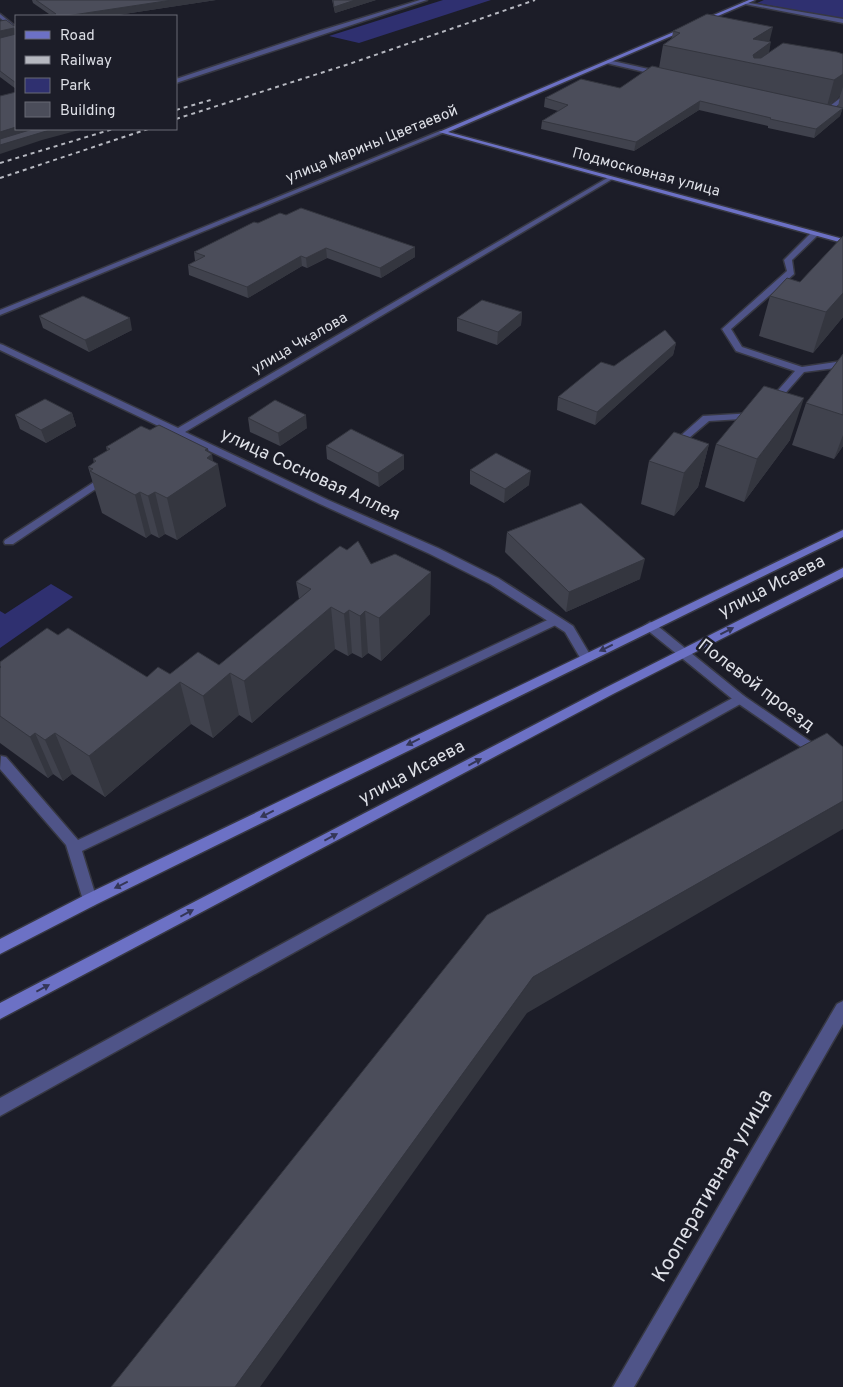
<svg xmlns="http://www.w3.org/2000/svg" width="843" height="1387" font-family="Overpass,sans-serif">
	<rect width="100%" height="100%" fill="#1c1d28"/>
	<path fill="#2f3070" d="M443,0H491L359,43L329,36Z
		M764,0H843V19L757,3Z
		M51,584L73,597L0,648V611L5,614Z"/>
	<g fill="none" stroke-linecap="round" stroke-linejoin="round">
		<g stroke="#373843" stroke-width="3">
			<path id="lane" d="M843,96V101L830,111H826V109Z
				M812,232L819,234L792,260L794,274L731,329L742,347L802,367L843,361V367L804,372L774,406L771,407L766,404L795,371L736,351L722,329L787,271L784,260Z
				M754,413L757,414V418L709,421L676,449H670L668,447L703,416Z
				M556,616L562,620L560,623L82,851L97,900L95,905L90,907L85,905L83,900L66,845L0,769L1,756L6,757L78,840Z
				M740,694L744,696L746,699L744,702L0,1116V1098Z"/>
		</g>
		<g stroke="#373843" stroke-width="3">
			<path id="street" d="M420,0H427L176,83V79L313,33Z
				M743,2L843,19V23L745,4Z
				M0,14L16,27V31L0,18Z
				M608,60L662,72L665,74L662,76L606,63Z
				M440,131L445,132L0,315V310Z
				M609,177L614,178L185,432L328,500L438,548L498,578L573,626L592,658L586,662L582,661L565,632L490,584L430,554L320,504L178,436L164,444H158V440L171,432L0,350V344L3,345L178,428Z
				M108,473L113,476L112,478L13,544H5L4,542L5,540Z
				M650,622L654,623L744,696L843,764V776L736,702L646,629L644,626Z
				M843,1001V1024L634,1387H613L837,1004Z"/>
		</g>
		<g stroke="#373843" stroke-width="3">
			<path id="secondary" d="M749,0H755L448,132L843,239V243L439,132Z
				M843,530V537L95,905L0,954V939L85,895Z
				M843,568V577L613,694L0,1019V1003L605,688Z"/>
		</g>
		<use href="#lane" fill="#4f5488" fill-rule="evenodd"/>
		<use href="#street" fill="#4f5488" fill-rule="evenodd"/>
		<use href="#secondary" fill="#6c71c5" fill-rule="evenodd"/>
		<path stroke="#b6b8c0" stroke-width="2" stroke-dasharray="4 4" stroke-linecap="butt" d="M176,110L214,99
			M176,119L349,64L535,0
			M0,163L113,129
			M0,178L148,129"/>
	</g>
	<path fill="#40424d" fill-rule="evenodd" d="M32,0H216L111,16H34L49,14L33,3Z
		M332,0H376L335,13Z
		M16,18V89L0,77V21L14,26L16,24Z
		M673,31L770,41L769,53L843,54V109H842L840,116L814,138L768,128V126L699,110L634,151L541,129L542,121L558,111L544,107L545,98L620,88L659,68L663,45L672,38ZM840,96L838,107L829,105Z
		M286,215L415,247V257L381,278L327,258L307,268L302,266L248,298L189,275L188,265L195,261L194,252L258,223Z
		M843,236V317L813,353L759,336L770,296L800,282Z
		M522,312L521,325L497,345L457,331V318Z
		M39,316L132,330L89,352L43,328Z
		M676,343L673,355L595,425L557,410L558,397Z
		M843,354V446L834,459L792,445L806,403Z
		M72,413L76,426L46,443L20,429L15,415Z
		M248,418L307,428L280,446L250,432Z
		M150,430L208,449L209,452L213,461L226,506L177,540L165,534L159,538L151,534L146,538L102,513L88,467L94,463L93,459L107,451L106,447Z
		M790,440L744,502L705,487L716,444Z
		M709,444L698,487L674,516L641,504L649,461Z
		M326,446L404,455V469L379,487L327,459Z
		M470,470L529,485L504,503L470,484Z
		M507,532L640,579L566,612L505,552Z
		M371,564L430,614L381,661L368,653L362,658L352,653L348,656L335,649L252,723L239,715L213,738L191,724L105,797L72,774L63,781L53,774L48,778L0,743V662L58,635L147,677L170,674L219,665L299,599L296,582Z"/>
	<path fill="#34363f" d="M172,0H216L111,16H66Z
		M355,0H376L335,13L334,7Z
		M773,27L769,43L771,42L766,66L751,63L753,39Z
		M14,28L16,35L0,38V31Z
		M843,74V87L840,96L827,106L834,80Z
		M700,101L699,110L634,151L636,142Z
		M843,108L840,116L814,138L816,129Z
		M16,127V129H39L0,141V132Z
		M53,129H83L42,140L0,154V145Z
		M415,247V257L381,278L380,268Z
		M326,248L327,258L307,268L306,258Z
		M301,256L302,266L248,298L247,287Z
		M843,293V317L813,353L826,312Z
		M522,312L521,325L497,345L498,332Z
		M130,318L132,330L89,352L85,340Z
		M676,343L673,355L595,425L597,412Z
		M804,398L790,440L744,502L757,459Z
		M72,413L76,426L46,443L41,430Z
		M306,415L307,428L280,446L278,433Z
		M843,435V446L834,459Z
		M709,444L698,487L674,516L684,473Z
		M208,449L209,456L212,454L214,466L218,464L226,506L177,540L167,498L205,450Z
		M404,455V469L379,487L378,473Z
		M531,471L529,485L504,503L505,489Z
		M140,492L151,534L146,538L135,495Z
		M155,492L165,534L159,538L148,496Z
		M645,559L640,579L566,612L569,592Z
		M431,572L430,614L381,661L379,618Z
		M331,607L335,649L252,723L244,681Z
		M349,610L352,653L348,656L344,614Z
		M365,611L368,653L362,658L360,616Z
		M230,673L239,715L213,738L203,696Z
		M180,682L191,724L105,797L89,756Z
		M35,733L53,774L48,778L30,737Z
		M55,733L72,774L63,781L45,740Z
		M843,801V829L527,1013L260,1387H235L533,977Z"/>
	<path fill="#4b4d5a" stroke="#34363f" d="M36,0H172L66,16H34L56,14Z
		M333,0H355L334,7Z
		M707,14L773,27L753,39L771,42L753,55L754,58H761L783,43L837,52L843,54V74L834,80L663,45L680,33L673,31Z
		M16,18V83L0,71V38L16,34L14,28L0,31V21L6,20L14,26L16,24L15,19Z
		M652,66L843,108L816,129L770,119L771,118L700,101L636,142L542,121L568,105L545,98L581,79L620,88Z
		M16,92V127L0,132V96Z
		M33,129H53L0,145V139Z
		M301,208L415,247L380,268L326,248L306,258L301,256L247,287L188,265L205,256L194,252L254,222L258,223L280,213L286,215Z
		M843,236V293L826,312L770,296L787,278L800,282Z
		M83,296L130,318L85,340L39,316Z
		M482,300L522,312L498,332L457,318Z
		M665,330L676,343L597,412L558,397L601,362L614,366Z
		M843,354V415L806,403Z
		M764,386L804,398L757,459L716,444Z
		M45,399L72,413L41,430L15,415Z
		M275,400L306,415L278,433L248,418Z
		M159,425L208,449L205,450L212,454L207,458L218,464L167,498L155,492L148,496L140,492L135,495L90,471L93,469L88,467L96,461L93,459L110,449L106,447L141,426L150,430Z
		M351,429L404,455L378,473L326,446Z
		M674,432L709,444L684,473L649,461Z
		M496,453L531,471L505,489L470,470Z
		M581,503L645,559L569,592L507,532Z
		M358,541L371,564L395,554L431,572L379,618L365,611L360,616L349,610L344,614L331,607L244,681L230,673L203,696L180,682L89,756L55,733L45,740L35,733L30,737L0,716V668L1,667L0,666V662L47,628L58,635L68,628L147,677L158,667L170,674L198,652L219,665L311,589L296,582L340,546L347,550Z
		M827,733L843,747V801L533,977L235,1387H111L487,915Z"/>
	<defs><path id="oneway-solid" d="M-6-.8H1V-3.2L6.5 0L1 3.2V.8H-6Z" transform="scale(1.25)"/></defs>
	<g fill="#343657">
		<use href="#oneway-solid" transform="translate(727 631) rotate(-27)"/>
		<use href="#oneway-solid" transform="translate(606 648) rotate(154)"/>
		<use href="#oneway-solid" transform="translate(413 742) rotate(154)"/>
		<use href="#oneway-solid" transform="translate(475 762) rotate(-28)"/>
		<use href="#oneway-solid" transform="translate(267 814) rotate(154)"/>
		<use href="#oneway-solid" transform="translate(331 837) rotate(-28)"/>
		<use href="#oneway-solid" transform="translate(121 885) rotate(154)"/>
		<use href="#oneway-solid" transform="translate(187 913) rotate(-28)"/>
		<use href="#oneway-solid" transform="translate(43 988) rotate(-28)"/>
	</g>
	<g text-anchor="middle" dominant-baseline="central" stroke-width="5" stroke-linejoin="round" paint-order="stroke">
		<g font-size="15" fill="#dddfe6" stroke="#1c1d28">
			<text transform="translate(372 145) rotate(-22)">улица Марины Цветаевой</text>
			<text transform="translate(646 173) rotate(15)">Подмосковная улица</text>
			<text transform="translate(300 344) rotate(-30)">улица Чкалова</text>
		</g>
		<g font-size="18" fill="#dddfe6" stroke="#1c1d28">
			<text transform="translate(310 475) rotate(25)">улица Сосновая Аллея</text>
			<text transform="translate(772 587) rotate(-27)">улица Исаева</text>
			<text transform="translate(756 686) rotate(37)">Полевой проезд</text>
			<text transform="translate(412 773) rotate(-28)">улица Исаева</text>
		</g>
		<g font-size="21" fill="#dddfe6" stroke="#1c1d28">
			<text transform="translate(713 1186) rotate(-60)">Кооперативная улица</text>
		</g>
	</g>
	<rect x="15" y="15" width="162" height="115" fill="#1c1d28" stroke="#696b74"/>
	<rect x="25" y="31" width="25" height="8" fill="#6c71c5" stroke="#696b74"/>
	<text x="60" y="40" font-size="15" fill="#dddfe6">Road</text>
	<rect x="25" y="56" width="25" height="8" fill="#b6b8c0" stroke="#696b74"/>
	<text x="60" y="65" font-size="15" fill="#dddfe6">Railway</text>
	<rect x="25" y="78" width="25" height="15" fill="#2f3070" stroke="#696b74"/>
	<text x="60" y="90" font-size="15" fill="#dddfe6">Park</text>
	<rect x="25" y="102" width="25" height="15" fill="#4b4d5a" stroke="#696b74"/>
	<text x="60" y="115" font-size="15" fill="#dddfe6">Building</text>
</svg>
